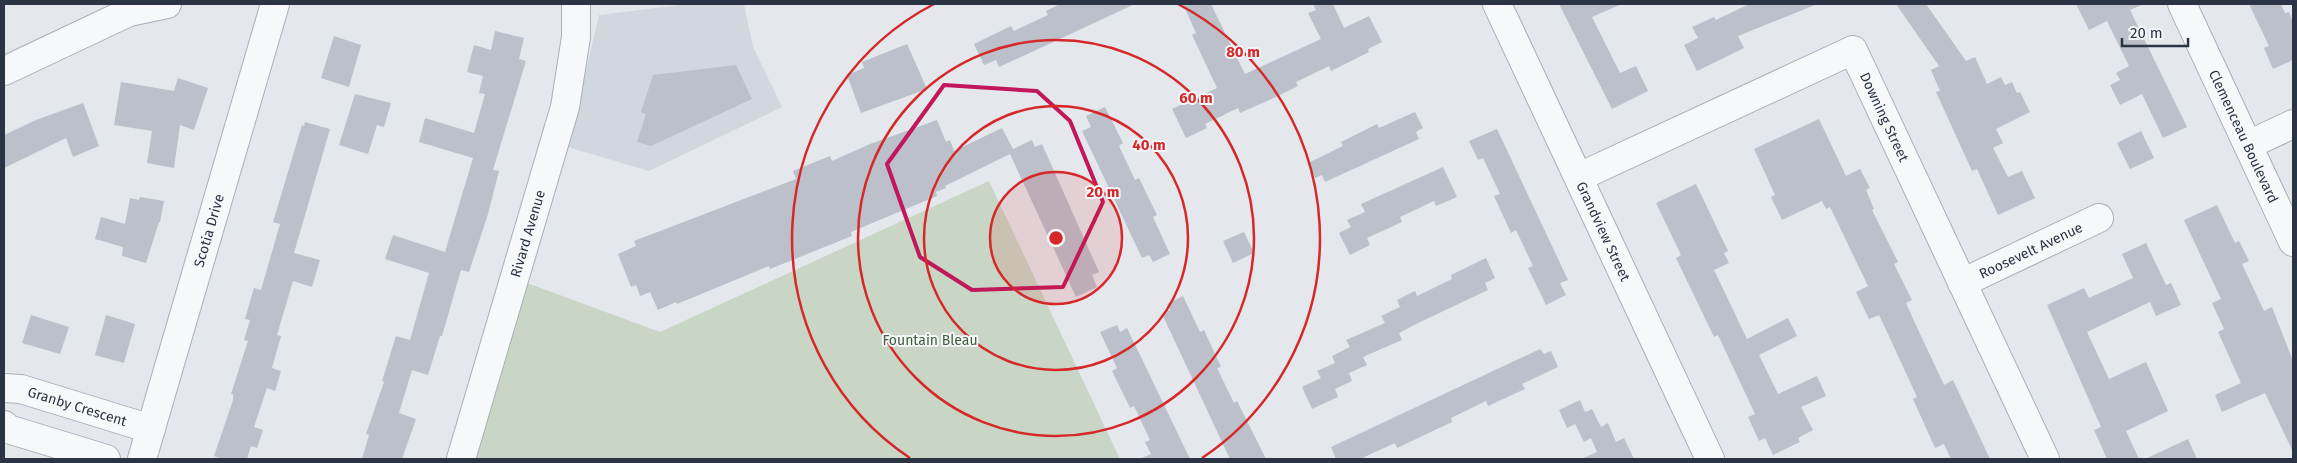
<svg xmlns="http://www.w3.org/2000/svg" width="2297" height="463" font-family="'Fira Sans',sans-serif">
	<rect width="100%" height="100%" fill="#e4e7ec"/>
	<path fill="#d2d6de" d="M688,4H744L753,47L782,107L649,171L568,147L599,15Z"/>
	<path fill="#c9d6c5" d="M989,181L1120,459H475L527,283L660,332Z"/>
	<path fill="#bbc0ca" d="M1060,4H1135L999,67L996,60L984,65L974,44L1011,26L1014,31L1048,15L1046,11Z
		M1183,4H1211L1245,74L1321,39L1308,13L1316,10L1313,4H1333L1344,28L1369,16L1382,42L1368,49L1369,52L1331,71L1329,66L1296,82L1298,86L1278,96L1240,113L1238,108L1205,124L1207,128L1186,138L1172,109L1217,88L1192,35L1196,33Z
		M1559,4H1622L1592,17L1620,73L1636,66L1648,91L1612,109Z
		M1749,4L1815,5L1738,36L1744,48L1697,71L1684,45L1698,38L1692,27L1714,17L1716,20Z
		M1896,4H1926L1966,61L1975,57L1987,84L2001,77L2005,85L2012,82L2017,93L2020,92L2030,112L1996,129L2003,143L1993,148L2008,177L2022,171L2035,198L1998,215L1977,169L1972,171L1936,92L1940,91L1931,70L1939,66Z
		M2076,4H2144L2130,10L2187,127L2163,138L2142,94L2120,105L2110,85L2120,80L2116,73L2129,66L2107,21L2089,30Z
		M2249,4H2281L2285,13L2289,12L2293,22V60L2273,69L2264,48L2269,46Z
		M495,31L524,38L519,59L526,61L493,170L499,171L488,214L469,272L461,270L442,336H440L428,375L412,370L399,413L416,419L402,459H362L369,435L366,434L384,382L382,381L396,336L410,340L429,273L385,259L393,235L445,252L473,158L419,142L425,118L474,133L485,94L479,93L483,76L467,72L474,45L491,50Z
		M334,36L361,45L349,87L321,78Z
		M907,44L927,89L861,113L847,75L864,68L862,62Z
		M736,65L752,99L651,146L637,142L646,114L641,112L653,75Z
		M178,78L208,88L194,130L180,125L174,168L147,163L152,131L114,125L121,82L174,91Z
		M355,94L391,103L384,127L377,125L368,154L339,145Z
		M83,103L99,146L73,157L66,138L4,168V135L36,120Z
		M1105,107L1123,143L1119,146L1135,180L1139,178L1157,215L1153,217L1170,254L1153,262L1149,255L1142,258L1082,131L1091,127L1086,116Z
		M1415,112L1423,128L1416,132L1419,139L1325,182L1322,175L1315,178L1308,163L1343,146L1341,142L1377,124L1379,128Z
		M1819,119L1846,176L1860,169L1870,188L1866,190L1874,209L1872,210L1898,262L1894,264L1912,300L1906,303L1914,321L1944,385L1953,380L1990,459H1951L1944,444L1935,448L1913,399L1917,397L1888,334L1879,315L1869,319L1856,292L1868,286L1830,207L1826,209L1822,201L1782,220L1771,197L1775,195L1754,149Z
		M937,120L946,142L950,140L954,151L1002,128L1013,149L1032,140L1035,147L1042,144L1099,272L1092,275L1097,287L1076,297L1010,154L945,186L946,188L936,192L937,196L851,232L852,236L770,269L769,266L677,304L676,302L658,310L650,292L640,296L636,285L631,287L618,254L636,246L634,241L796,179L793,171L815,162L830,156L832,161L870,144Z
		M305,122L330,129L294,253L320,260L312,287L293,281L277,335L281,336L272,368L281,371L275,391L267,388L254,427L263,430L257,448L251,446L247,459H223L214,456L233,400V394H231L248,341L244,340L250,320L245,319L254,288L261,290L280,224L273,222L302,125L304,126Z
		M1497,129L1568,280L1560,283L1566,295L1546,305L1528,268L1533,266L1516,230L1511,233L1494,196L1500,194L1483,158L1478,160L1469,141Z
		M2141,131L2154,158L2130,169L2117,143Z
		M1443,167L1457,197L1436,206L1434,201L1400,217L1402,222L1367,238L1370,245L1350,255L1339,233L1351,227L1347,220L1365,212L1361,204Z
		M1696,184L1728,251L1724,253L1729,263L1714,270L1747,339L1788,318L1797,336L1759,355L1778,394L1817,376L1826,396L1801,407L1813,430L1798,438L1800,442L1773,455L1765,438L1759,441L1748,417L1755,414L1718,335L1714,337L1676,258L1681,255L1656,203Z
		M140,197L164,201L160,222H159L146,263L122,256L123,247L95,239L101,217L125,224L130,198L139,200Z
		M2217,205L2235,243L2239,241L2249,261L2242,264L2264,311L2272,307L2293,361V452L2265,393L2222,412L2215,395L2241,383L2218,332L2224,329L2212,303L2221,299L2184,220Z
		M1244,232L1254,253L1233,263L1223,241Z
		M2146,243L2166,285L2171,283L2181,305L2156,316L2150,302L2087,332L2109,379L2146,362L2168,411L2126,431L2139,459H2107L2094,430L2101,427L2047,305L2084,288L2089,298L2133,278L2122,254Z
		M1486,258L1495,278L1485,283L1488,290L1416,324L1399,333L1402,340L1363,357L1367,365L1349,373L1352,381L1335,389L1338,397L1312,409L1302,387L1321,378L1317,371L1335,363L1332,356L1350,347L1346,340L1385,323L1381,316L1400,307L1397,300L1415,291L1417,296L1452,279L1451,275Z
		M1183,296L1200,332L1204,330L1221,367L1217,368L1234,403L1237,401L1266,459H1230L1162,314L1170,310L1167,304Z
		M31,315L69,327L60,354L22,343Z
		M106,315L135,324L124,363L95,355Z
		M1117,325L1120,332L1127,328L1190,459H1139L1151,454L1145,442L1150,440L1134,406L1130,408L1112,371L1117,368L1100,332Z
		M1540,349L1544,354L1551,351L1558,367L1522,384L1525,389L1488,406L1486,401L1451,418L1452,422L1397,448L1395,443L1360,459H1336L1331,447Z
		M1580,400L1585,412L1592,409L1601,427L1608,423L1616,442L1624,438L1634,459H1581L1597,452L1591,438L1584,442L1575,424L1567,428L1559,410Z
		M2188,439L2197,459H2145Z"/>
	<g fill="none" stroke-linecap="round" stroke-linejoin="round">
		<g stroke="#a9aeb7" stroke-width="30">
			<g id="minor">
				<path id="s1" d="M1497,4L1710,459"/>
				<path id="s2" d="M2182,4L2293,242"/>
				<path d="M4,71L129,12L167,4"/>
				<path d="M2248,145L2293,124"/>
				<path id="s3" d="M1579,177L1853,50L2045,459"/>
				<path id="s4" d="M1962,283L2099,218"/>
				<path id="s5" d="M4,388L21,389L151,429"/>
				<path d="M4,425L8,429L106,459"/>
				<path id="s6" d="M142,459L275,4"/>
				<path id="s7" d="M461,459L565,107L576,37V4"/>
			</g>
		</g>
		<use href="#minor" stroke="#f7f8fa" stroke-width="28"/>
	</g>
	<path fill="none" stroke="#c2185b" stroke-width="4" stroke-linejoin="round" d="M944,85L1037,91L1070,121L1103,202L1063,287L972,290L920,257L887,164Z"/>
	<circle cx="1056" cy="238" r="66" fill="#d62828" fill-opacity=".12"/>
	<g fill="none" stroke="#d62828" stroke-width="2.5">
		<circle cx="1056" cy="238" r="66"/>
		<circle cx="1056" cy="238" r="132"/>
		<circle cx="1056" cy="238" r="198"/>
		<path d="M910 458A264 264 0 0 1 934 4M1178 4A264 264 0 0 1 1202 458"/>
	</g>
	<g text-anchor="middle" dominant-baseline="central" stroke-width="4" stroke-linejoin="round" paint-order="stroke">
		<g font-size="14" fill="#2b3445" stroke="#f4f6f9">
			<text stroke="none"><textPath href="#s3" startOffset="376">Downing Street</textPath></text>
			<text stroke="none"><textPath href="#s2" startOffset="146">Clemenceau Boulevard</textPath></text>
			<text stroke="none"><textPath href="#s6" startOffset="238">Scotia Drive</textPath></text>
			<text stroke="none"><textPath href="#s1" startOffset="251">Grandview Street</textPath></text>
			<text stroke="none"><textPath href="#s7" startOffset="235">Rivard Avenue</textPath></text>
			<text stroke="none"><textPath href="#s4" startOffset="76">Roosevelt Avenue</textPath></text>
			<text stroke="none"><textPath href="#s5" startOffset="76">Granby Crescent</textPath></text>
		</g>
		<g font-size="14" fill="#3f6138" stroke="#f4f6f9">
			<text x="930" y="340">Fountain Bleau</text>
		</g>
	</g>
	<circle cx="1056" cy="238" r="8" fill="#d62828" stroke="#f4f6f9" stroke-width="2.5"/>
	<g font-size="15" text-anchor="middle" font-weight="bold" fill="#d62828" stroke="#f4f6f9" stroke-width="4" stroke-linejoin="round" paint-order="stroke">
		<text x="1243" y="57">80 m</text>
		<text x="1196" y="103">60 m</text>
		<text x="1149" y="150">40 m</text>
		<text x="1103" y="197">20 m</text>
	</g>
	<rect width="2297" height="463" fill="none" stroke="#2b3445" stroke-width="10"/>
	<path d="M2122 38v8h66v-8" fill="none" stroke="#2b3445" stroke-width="2.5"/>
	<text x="2130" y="38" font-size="15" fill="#2b3445" stroke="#f4f6f9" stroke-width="4" paint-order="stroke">20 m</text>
</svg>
